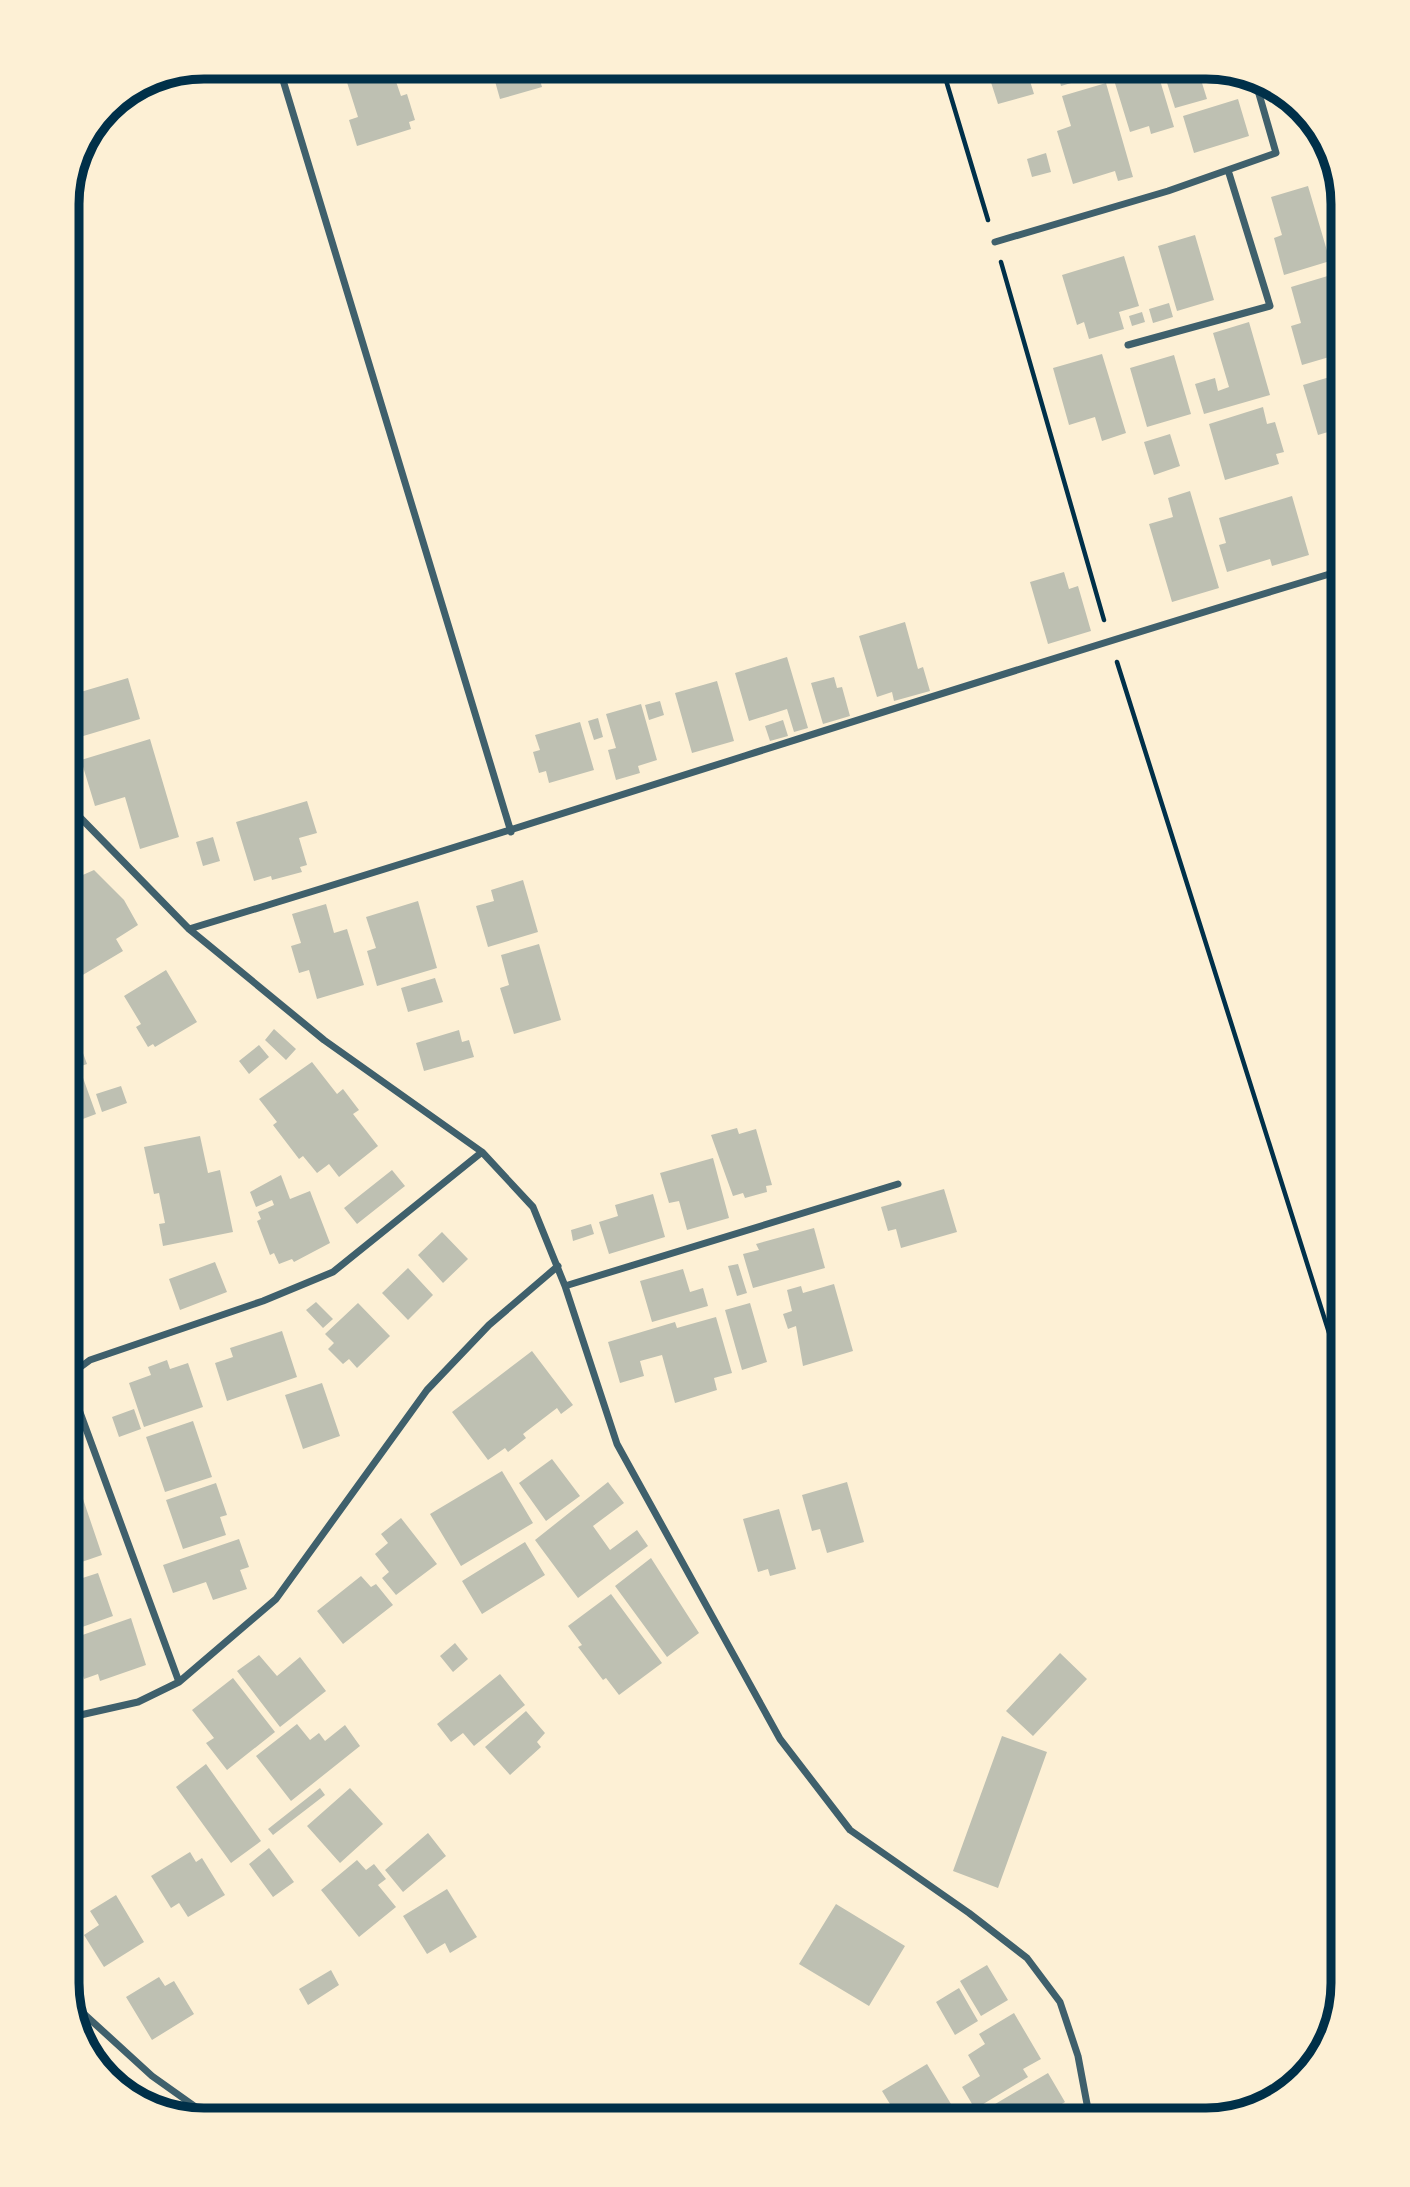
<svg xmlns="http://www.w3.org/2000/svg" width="1410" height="2187" font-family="Figtree,sans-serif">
	<rect width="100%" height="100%" fill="#fdf0d5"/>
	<path fill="#bec0b2" d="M375,67H391L401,96L407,94L415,120L409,122L411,129L357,146L349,120L358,117L345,76Z
		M491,67H536L542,87L500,99Z
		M559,67H602L603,71L563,81Z
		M986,67L1026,68L1034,94L998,104Z
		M1056,67H1096L1098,75L1061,86Z
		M1156,67L1174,127L1151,134L1149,126L1130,132L1114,80Z
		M1162,67H1197L1207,99L1175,108Z
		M1106,83L1133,177L1118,181L1115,171L1073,184L1057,131L1071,126L1062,96Z
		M1238,99L1249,136L1194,153L1183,116Z
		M1046,153L1051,172L1032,177L1027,159Z
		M1308,186L1330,261L1284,275L1274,238L1282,235L1271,197Z
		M1340,190L1343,224L1337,226L1328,194Z
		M1195,235L1214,300L1177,311L1158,246Z
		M1124,256L1139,306L1119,312L1124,329L1089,339L1084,322L1077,325L1062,275Z
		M1331,275L1343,315V353L1302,365L1291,326L1301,323L1291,287Z
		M1169,303L1173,317L1153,323L1149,309Z
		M1142,312L1145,322L1132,326L1129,316Z
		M1249,322L1270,395L1204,414L1195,384L1215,378L1218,391L1229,387L1213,333Z
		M1102,354L1126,433L1102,441L1095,417L1069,425L1053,368Z
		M1174,355L1191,414L1147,427L1130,368Z
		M1343,373V438L1340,439L1338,429L1318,435L1303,385Z
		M1263,407L1267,424L1275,422L1284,452L1276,454L1279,464L1225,480L1209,424Z
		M1170,434L1180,466L1154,475L1144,442Z
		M67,481L75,507L67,510Z
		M1190,491L1219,588L1172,602L1149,524L1173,517L1168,498Z
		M1292,496L1309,555L1272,566L1270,559L1227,572L1219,545L1226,543L1219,518Z
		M1064,572L1069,589L1078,586L1091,631L1048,644L1030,582Z
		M905,622L918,669L923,667L930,691L894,701L892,692L877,697L859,636Z
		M787,657L808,728L794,732L787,709L749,721L735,673Z
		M834,677L837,688L842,687L850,716L823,724L811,683Z
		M128,678L140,719L70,740L67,729V696Z
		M717,681L734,741L692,753L675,693Z
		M660,701L664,715L649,720L645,705Z
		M641,704L657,760L638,766L640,773L616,780L608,750L616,748L606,714Z
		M598,718L603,737L594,740L588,721Z
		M783,720L788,736L770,741L765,726Z
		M580,722L594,770L549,783L546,771L539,773L533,752L540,750L535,735Z
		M150,739L179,837L140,849L125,797L95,806L81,760Z
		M307,801L317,833L299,838L307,865L300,867L302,872L272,880L271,876L254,881L236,822Z
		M213,837L220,861L203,866L196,842Z
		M94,870L124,900L138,925L116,939L123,951L71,982L67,975V882Z
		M523,880L538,932L488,947L476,906L494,901L491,890Z
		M418,901L437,968L377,986L367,951L376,948L366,917Z
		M326,904L334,933L347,929L364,985L317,999L309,970L299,973L291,946L301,943L292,914Z
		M539,944L561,1020L514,1034L500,988L509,985L501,955Z
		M166,970L197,1022L155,1047L153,1044L148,1047L136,1027L141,1024L124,996Z
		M435,978L443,1002L408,1012L401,988Z
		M72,1023L87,1064L67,1071V1025Z
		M274,1029L296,1049L286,1060L265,1040Z
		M459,1030L462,1042L469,1040L474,1057L424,1071L416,1043Z
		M259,1045L269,1057L249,1074L239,1061Z
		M312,1062L337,1094L343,1089L359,1110L353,1114L378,1146L339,1177L329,1164L317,1173L303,1156L299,1159L273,1125L277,1122L259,1099Z
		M82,1075L96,1114L67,1125V1080Z
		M121,1086L127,1103L102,1112L96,1094Z
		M737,1128L739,1134L756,1129L772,1185L766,1186L767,1192L745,1198L743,1193L733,1196L711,1135Z
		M200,1136L208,1173L220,1170L233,1232L163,1246L159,1224L165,1223L159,1193L154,1194L144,1147Z
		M713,1158L729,1218L687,1230L679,1201L669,1203L660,1173Z
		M392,1170L405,1186L357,1224L344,1208Z
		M281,1175L290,1199L310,1191L330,1243L294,1262L292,1259L279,1264L274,1253L270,1255L257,1221L261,1219L258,1212L274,1205L272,1200L256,1207L250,1192Z
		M944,1189L957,1232L901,1248L896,1229L888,1231L881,1207Z
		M653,1194L665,1237L609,1254L599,1222L618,1216L615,1205Z
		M591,1224L594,1234L573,1241L571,1230Z
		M814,1228L825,1268L753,1288L743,1254L759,1250L756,1244Z
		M442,1232L468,1259L443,1283L418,1255Z
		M215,1262L227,1292L180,1310L169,1279Z
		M738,1264L747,1293L737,1296L728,1266Z
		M408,1268L433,1295L408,1320L382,1293Z
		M683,1269L690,1292L703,1288L708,1306L652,1322L640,1281Z
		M834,1284L853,1351L803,1366L796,1326L788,1329L783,1314L792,1311L787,1290L801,1286L803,1293Z
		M316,1302L333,1319L323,1328L306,1310Z
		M358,1303L390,1336L357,1368L349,1359L343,1364L328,1349L334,1343L325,1334Z
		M750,1303L767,1362L742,1370L725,1310Z
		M67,1309L73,1335L67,1336Z
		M716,1317L732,1373L714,1378L717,1390L675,1403L662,1355L640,1361L644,1376L620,1383L608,1342L675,1322L677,1328Z
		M282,1331L297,1377L227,1401L215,1363L233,1357L230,1348Z
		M532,1351L573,1405L561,1414L557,1408L523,1434L526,1438L508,1452L505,1448L488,1460L452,1412Z
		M167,1360L170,1369L188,1363L203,1407L144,1427L129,1383L151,1375L148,1367Z
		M322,1383L340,1436L303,1449L285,1395Z
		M134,1409L141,1429L119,1437L112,1417Z
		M193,1421L212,1477L165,1492L146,1437Z
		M67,1441L72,1456L67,1458Z
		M67,1459L75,1483L67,1486Z
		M552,1459L580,1496L546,1521L519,1483Z
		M502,1471L533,1523L461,1566L430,1514Z
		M608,1482L624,1503L593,1526L610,1550L637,1530L648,1546L578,1598L535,1540Z
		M847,1482L864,1542L827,1553L820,1529L812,1531L802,1495Z
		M216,1483L227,1515L220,1517L226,1535L183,1549L166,1500Z
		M81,1493L102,1555L67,1567V1498Z
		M779,1509L796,1569L770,1576L768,1569L758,1572L743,1519Z
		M401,1518L437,1564L396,1595L382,1578L389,1572L375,1554L388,1543L381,1534Z
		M239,1539L249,1567L240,1570L247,1589L213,1600L206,1582L173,1593L163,1565Z
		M525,1542L545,1575L482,1614L462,1581Z
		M651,1558L699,1633L667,1657L615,1586Z
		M98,1573L113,1616L71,1631L67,1619V1583Z
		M361,1576L371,1587L376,1584L393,1605L343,1644L317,1611Z
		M611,1594L662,1663L619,1695L606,1678L603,1680L578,1647L582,1645L568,1626Z
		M131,1618L146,1665L100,1681L98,1674L84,1679L71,1639Z
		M455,1643L468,1659L453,1672L440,1656Z
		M1060,1653L1087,1679L1033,1736L1006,1711Z
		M259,1655L277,1676L300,1657L326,1691L280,1727L237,1671Z
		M500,1674L525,1705L474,1746L463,1733L451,1742L437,1724Z
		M233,1678L275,1732L227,1770L206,1743L214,1738L192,1710Z
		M526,1711L545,1733L537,1742L541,1747L510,1775L485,1747Z
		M297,1724L310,1740L319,1733L325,1741L345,1725L360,1746L291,1801L256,1756Z
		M1002,1736L1047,1752L998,1888L953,1871Z
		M206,1764L261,1841L231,1863L176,1787Z
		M320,1788L325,1795L273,1835L268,1829Z
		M350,1788L383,1824L340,1863L307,1826Z
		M428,1833L446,1856L403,1892L385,1870Z
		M269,1848L294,1882L273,1897L249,1864Z
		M190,1852L196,1862L202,1858L225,1895L188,1917L179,1903L171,1908L151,1876Z
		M357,1860L366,1870L374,1864L386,1879L378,1885L396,1907L359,1937L321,1890Z
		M447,1889L477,1937L450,1953L445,1943L427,1954L403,1916Z
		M116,1895L144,1942L104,1967L84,1935L99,1925L90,1911Z
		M836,1904L905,1946L869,2006L799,1964Z
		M987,1965L1008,2000L981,2016L960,1981Z
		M331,1970L339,1985L308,2005L299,1989Z
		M159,1977L165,1986L174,1981L194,2014L152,2040L126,1997Z
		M959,1988L978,2021L955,2035L936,2002Z
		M1014,2013L1041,2059L1023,2069L1028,2077L975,2109L962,2087L980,2076L968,2055L985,2044L979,2034Z
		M927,2064L957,2114L946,2120H894L889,2112L893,2109L882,2091Z
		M1048,2073L1065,2102L1047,2113L1051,2120H991L985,2110Z"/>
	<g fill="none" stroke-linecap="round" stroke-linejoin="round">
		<path stroke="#003049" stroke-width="4.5" d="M942,67L988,220
			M1001,262L1104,620
			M1117,662L1343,1377"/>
		<path stroke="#3f606c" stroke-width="7" d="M279,67L511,832
			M995,242L1168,191L1276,153L1255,80
			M1128,345L1270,306L1228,170
			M67,804L189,929L324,1040L482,1152L533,1207L565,1286L617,1444L780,1739L850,1830L969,1913L1027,1958L1060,2002L1078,2056L1090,2120
			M189,929C575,813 957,685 1343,570
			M565,1286L898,1184
			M179,1682L67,1377L90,1360L263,1301L333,1272L482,1152
			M67,1718L138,1702L179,1682L276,1599L427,1390L489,1325L558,1266
			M71,2002L152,2076L214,2120"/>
	</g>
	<path d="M0 0H1410V2187H0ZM204 79H1206A125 125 0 0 1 1331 204V1983A125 125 0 0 1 1206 2108H204A125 125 0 0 1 79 1983V204A125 125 0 0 1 204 79Z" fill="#fdf0d5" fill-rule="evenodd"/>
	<path fill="none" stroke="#003049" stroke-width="9" d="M204 79H1206A125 125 0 0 1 1331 204V1983A125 125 0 0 1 1206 2108H204A125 125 0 0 1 79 1983V204A125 125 0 0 1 204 79Z"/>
</svg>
